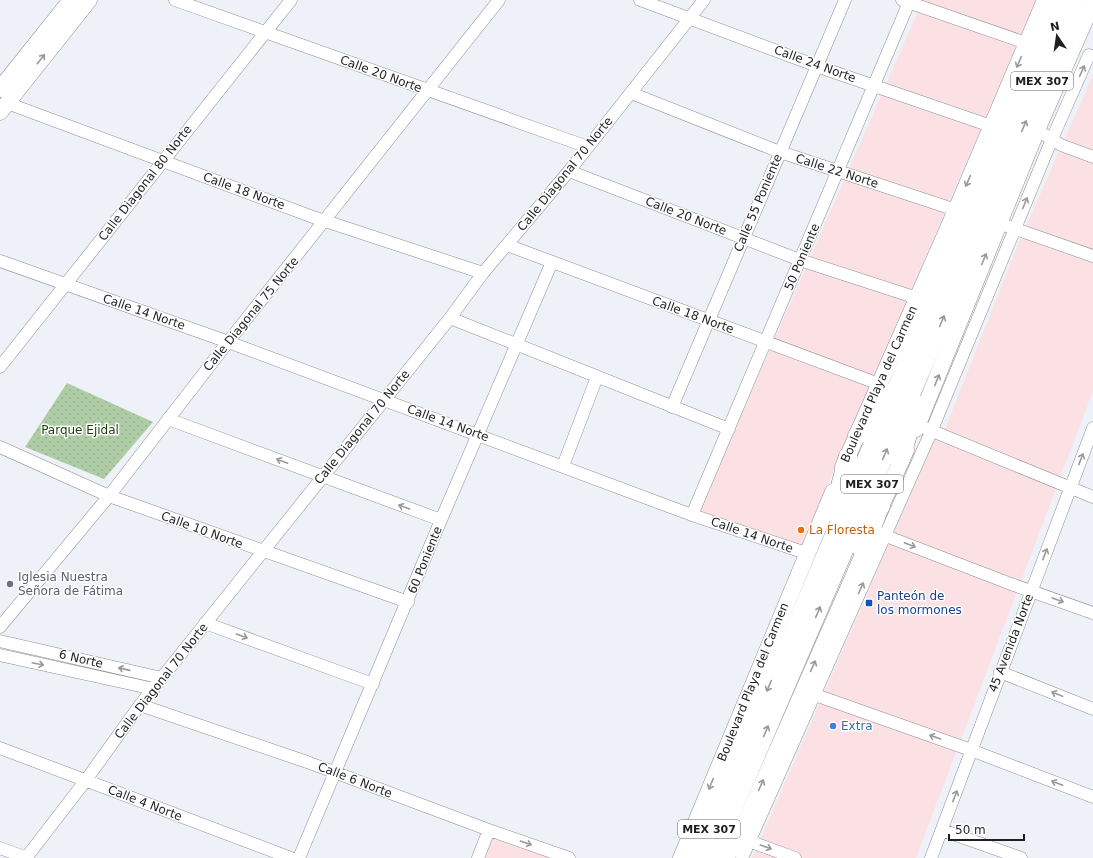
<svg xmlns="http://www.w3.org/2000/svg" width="1093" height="858" font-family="'DejaVu Sans',sans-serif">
	<defs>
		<pattern id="park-dots" width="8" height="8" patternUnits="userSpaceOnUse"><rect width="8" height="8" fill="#aecca6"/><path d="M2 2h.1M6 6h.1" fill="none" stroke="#95af8f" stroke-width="1.8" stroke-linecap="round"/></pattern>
	</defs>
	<rect width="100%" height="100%" fill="#eff1f8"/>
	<path fill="#fbe0e4" d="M923,0H1036L799,551L697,516Z
		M1093,75V391L916,858H752L940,427L945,429L1019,242Z
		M491,833L559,858H481Z"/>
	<path fill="url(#park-dots)" d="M67,383L153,422L104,479L25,447Z"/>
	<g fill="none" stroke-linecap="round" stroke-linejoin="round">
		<g stroke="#8d9095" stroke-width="13">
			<path id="minor" d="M175,0L588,147
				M640,0L825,69L991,126
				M902,0L1026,43
				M631,93L780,152L956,210
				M7,103L313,217L483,273
				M1037,130L1061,145L1093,157
				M569,171L800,260L917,298
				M1007,226L1093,256
				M507,245L879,384
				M0,261L220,339L692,515L806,553
				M450,318L729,429
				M0,367L291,0
				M672,407L845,0
				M168,419L441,520
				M925,428L1093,497
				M0,447L109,496L408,602
				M563,466L597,377
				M692,515L910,0
				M878,533L1011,584L1093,613
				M205,623L373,684
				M0,627L109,496L228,342L499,0
				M0,641L162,678
				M0,655L154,689
				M1000,672L1093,709
				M807,692L971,750L1093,797
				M140,705L307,762L489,830L569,858
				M0,748L291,858
				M942,830L1021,858
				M743,839L795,858
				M0,848L27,858
				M26,858L86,780L140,705L450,318L483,273L569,171L704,0
				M299,858L441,520L552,262
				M478,858L489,830
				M742,858L931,432L1052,139L1089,55
				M931,858L1093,428"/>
		</g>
		<g stroke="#8d9095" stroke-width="17">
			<path id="major" d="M0,89L71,0
				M0,112L89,0
				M916,429L1037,130L1093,2
				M843,467L956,210L1045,0
				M681,858L833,492
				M726,858L739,837L865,550L881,506L906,450"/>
		</g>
		<g stroke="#8d9095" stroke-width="19">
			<path id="highway" d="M857,436L885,393
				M900,461L917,404
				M833,513L848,456
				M856,545L881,506
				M697,858L1061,0
				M712,858L930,350L1076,0"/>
		</g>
		<use href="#minor" stroke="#fff" stroke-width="12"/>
		<use href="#major" stroke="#fff" stroke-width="16"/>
		<use href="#highway" stroke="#fff" stroke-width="18"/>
	</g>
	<defs><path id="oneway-shaft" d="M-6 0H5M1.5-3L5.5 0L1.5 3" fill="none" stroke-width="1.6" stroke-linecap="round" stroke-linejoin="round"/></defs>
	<g stroke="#9a9a9b">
		<use href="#oneway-shaft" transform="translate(41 59) rotate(-52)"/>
		<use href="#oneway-shaft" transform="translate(1019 62) rotate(113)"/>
		<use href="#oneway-shaft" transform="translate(1082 71) rotate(-66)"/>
		<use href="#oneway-shaft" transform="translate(1024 126) rotate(-67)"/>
		<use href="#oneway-shaft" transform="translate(968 181) rotate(113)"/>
		<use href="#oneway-shaft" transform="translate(1025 203) rotate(-68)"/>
		<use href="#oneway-shaft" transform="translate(984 259) rotate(-68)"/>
		<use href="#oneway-shaft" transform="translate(942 321) rotate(-67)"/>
		<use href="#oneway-shaft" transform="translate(937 380) rotate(-68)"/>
		<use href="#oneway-shaft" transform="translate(885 454) rotate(-67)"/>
		<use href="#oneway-shaft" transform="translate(1081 459) rotate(-69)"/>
		<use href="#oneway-shaft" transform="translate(282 461) rotate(-159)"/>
		<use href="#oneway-shaft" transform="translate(404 507) rotate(-160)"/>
		<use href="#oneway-shaft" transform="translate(910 545) rotate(21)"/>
		<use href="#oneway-shaft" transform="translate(1045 554) rotate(-69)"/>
		<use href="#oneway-shaft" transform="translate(861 588) rotate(-66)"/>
		<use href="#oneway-shaft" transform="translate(1058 600) rotate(20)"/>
		<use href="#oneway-shaft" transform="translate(818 612) rotate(-67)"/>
		<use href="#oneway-shaft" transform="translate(242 636) rotate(20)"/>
		<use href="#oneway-shaft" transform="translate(38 664) rotate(12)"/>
		<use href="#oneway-shaft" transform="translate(813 666) rotate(-66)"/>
		<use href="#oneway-shaft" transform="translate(124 669) rotate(-167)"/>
		<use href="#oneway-shaft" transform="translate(769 686) rotate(113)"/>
		<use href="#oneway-shaft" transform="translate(1057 694) rotate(-159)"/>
		<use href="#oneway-shaft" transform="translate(766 731) rotate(-67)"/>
		<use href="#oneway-shaft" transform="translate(935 737) rotate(-161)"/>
		<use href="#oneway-shaft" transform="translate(1057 783) rotate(-159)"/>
		<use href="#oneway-shaft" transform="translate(711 784) rotate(112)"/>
		<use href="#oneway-shaft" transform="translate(761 785) rotate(-66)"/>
		<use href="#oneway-shaft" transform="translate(955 796) rotate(-69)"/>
		<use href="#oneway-shaft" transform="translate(526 843) rotate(19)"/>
		<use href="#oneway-shaft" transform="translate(766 847) rotate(20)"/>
	</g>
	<circle fill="#e8710a" stroke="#fff" stroke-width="1.5" cx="801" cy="530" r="4"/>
	<circle fill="#6b7280" stroke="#fff" stroke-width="1.5" cx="10" cy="584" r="4"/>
	<rect fill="#1a4fb4" stroke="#fff" stroke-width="1.5" x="865" y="599" width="8" height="8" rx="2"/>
	<circle fill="#3f7fe0" stroke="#fff" stroke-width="1.5" cx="833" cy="726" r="4"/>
	<g text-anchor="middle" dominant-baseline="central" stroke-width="3" stroke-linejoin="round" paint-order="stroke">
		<g fill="#fff" stroke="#626264" stroke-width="1">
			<rect x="1011" y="72" width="62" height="18" rx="3"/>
			<rect x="841" y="475" width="62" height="18" rx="3"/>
			<rect x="678" y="820" width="62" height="18" rx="3"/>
		</g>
		<g font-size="11" font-weight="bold" fill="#1e1f21">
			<text x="1042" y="81">MEX 307</text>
			<text x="872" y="484">MEX 307</text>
			<text x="709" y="829">MEX 307</text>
		</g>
		<g font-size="12" fill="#1e1f21" stroke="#fff">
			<text transform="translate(815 64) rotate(20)">Calle 24 Norte</text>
			<text transform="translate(381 74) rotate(20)">Calle 20 Norte</text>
			<text transform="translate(837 171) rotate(18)">Calle 22 Norte</text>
			<text transform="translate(565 174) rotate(-51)">Calle Diagonal 70 Norte</text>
			<text transform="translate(145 183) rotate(-52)">Calle Diagonal 80 Norte</text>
			<text transform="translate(244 191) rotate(20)">Calle 18 Norte</text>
			<text transform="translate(758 203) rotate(-67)">Calle 55 Poniente</text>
			<text transform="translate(686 216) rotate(21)">Calle 20 Norte</text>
			<text transform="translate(802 257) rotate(-67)">50 Poniente</text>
			<text transform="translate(144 312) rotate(19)">Calle 14 Norte</text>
			<text transform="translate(251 314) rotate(-51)">Calle Diagonal 75 Norte</text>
			<text transform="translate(693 315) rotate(20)">Calle 18 Norte</text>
			<text transform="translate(879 384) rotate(-66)">Boulevard Playa del Carmen</text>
			<text transform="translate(448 423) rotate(20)">Calle 14 Norte</text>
			<text transform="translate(362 427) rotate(-51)">Calle Diagonal 70 Norte</text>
			<text transform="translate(202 530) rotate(20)">Calle 10 Norte</text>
			<text transform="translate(752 535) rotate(19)">Calle 14 Norte</text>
			<text transform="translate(425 560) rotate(-68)">60 Poniente</text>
			<text transform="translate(1011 643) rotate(-69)">45 Avenida Norte</text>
			<text transform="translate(81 659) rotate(13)">6 Norte</text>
			<text transform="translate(161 681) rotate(-52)">Calle Diagonal 70 Norte</text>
			<text transform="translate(753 682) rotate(-68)">Boulevard Playa del Carmen</text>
			<text transform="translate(355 780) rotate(21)">Calle 6 Norte</text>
			<text transform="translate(145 803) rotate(21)">Calle 4 Norte</text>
		</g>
		<g font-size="12" fill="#163f07" stroke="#fff">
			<text x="80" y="430">Parque Ejidal</text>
		</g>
		<g font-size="12" fill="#c56008" stroke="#fff" text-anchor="start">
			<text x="809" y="530">La Floresta</text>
		</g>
		<g font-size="12" fill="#5b616d" stroke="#fff" text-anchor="start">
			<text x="18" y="577">Iglesia Nuestra<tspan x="18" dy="14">Señora de Fátima</tspan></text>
		</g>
		<g font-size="12" fill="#164399" stroke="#fff" text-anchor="start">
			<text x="877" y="596">Panteón de<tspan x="877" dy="14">los mormones</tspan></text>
		</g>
		<g font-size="12" fill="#366cbe" stroke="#fff" text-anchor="start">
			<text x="841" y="726">Extra</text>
		</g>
	</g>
	<g transform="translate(1057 36) rotate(347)" stroke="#ffffff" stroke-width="3" paint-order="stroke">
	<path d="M0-3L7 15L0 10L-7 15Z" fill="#1e1f21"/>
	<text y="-6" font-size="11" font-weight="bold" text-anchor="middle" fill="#1e1f21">N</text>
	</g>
	<path d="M949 834v6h75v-6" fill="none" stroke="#1e1f21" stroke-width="2"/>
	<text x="955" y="834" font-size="12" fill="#1e1f21" stroke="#ffffff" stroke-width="3" paint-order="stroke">50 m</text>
</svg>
